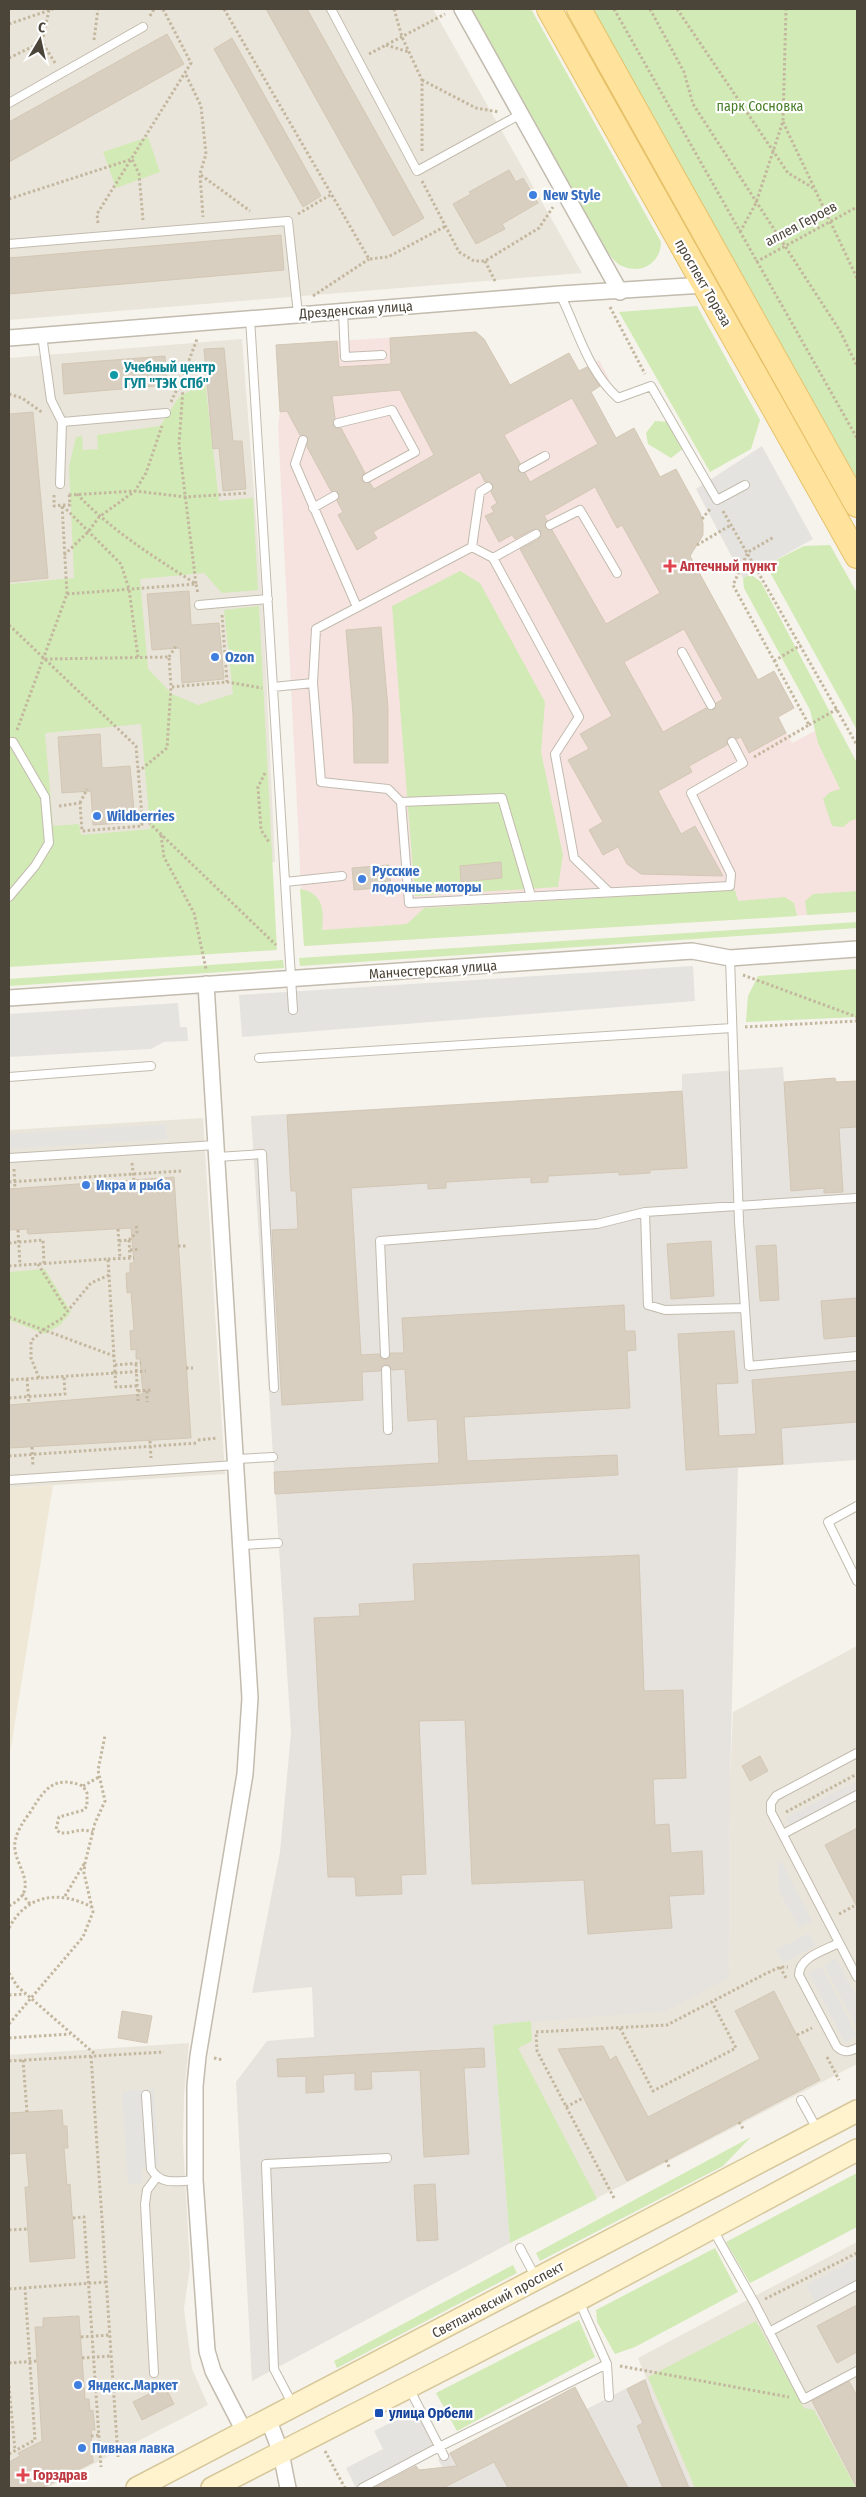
<svg xmlns="http://www.w3.org/2000/svg" width="866" height="2497" font-family="'Fira Sans Condensed',sans-serif">
	<rect width="100%" height="100%" fill="#f6f3ec"/>
	<path fill="#eae5da" d="M9,9H433L582,273L9,320Z
		M242,339L263,608L275,862L9,882V358Z
		M203,1118L225,1474L9,1488V1130Z
		M857,1646V2064L510,2243L493,2025L556,2019L729,1978L730,1778L733,1712Z
		M189,2043L184,2095L183,2142L190,2267L184,2309L192,2369L208,2405L47,2488H9V2055Z
		M857,2242V2488H692L638,2358Z"/>
	<path fill="#e6e2dd" d="M783,1067L784,1082L835,1078L836,1082L857,1081V1460L738,1468L730,1778L729,1978L666,2011L493,2025L510,2243L252,2381L236,2082L267,2041L314,2037L312,1987L252,1993L280,1852L291,1733L251,1116L682,1091V1074Z
		M646,2378L692,2488H420L419,2470L442,2467L438,2459L575,2387L587,2409Z"/>
	<path fill="#efe8d6" d="M53,1485L9,1760V1488Z"/>
	<path fill="#f6e3e0" d="M476,332L484,339L511,385L569,353L579,371L599,360L610,381L591,391L616,438L634,428L654,464L646,469L653,481L676,469L700,513L703,523V535L690,556L758,679L774,671L794,708L778,717L792,743L834,721L857,763V912L304,946L278,426L280,412L276,345Z"/>
	<path fill="#d2eab5" fill-rule="evenodd" d="M472,9H531L661,242C661,263 641,275 622,266C616,264 611,256 607,252Z
		M593,9H857V479Z
		M148,137L160,172L116,188L103,152Z
		M697,306L760,420L751,449L710,472L619,312Z
		M205,382L219,501L253,498L258,590L222,593L204,573L140,579L148,669L172,694L198,705L233,694L224,610L259,606L277,950L9,967V584L74,578L69,467L76,437L82,436L83,450L98,449L97,435L160,426L179,397ZM141,724L150,829L81,835L79,824L53,826L45,733Z
		M655,421L670,422L684,448L671,458L648,444L646,433Z
		M830,545L857,593V730L766,565L804,546Z
		M460,571L480,583L545,702L541,752L563,855L558,887L415,896L392,606Z
		M750,574L761,582L857,763V819L850,821L843,827L832,826L823,799L830,792L840,789L818,743L810,710L744,588L743,578Z
		M300,889C324,893 324,911 322,930L407,924L424,908L735,890L738,901L785,897L794,903L797,916L304,946Z
		M857,891V912L807,915L805,901L813,894Z
		M857,922V928L300,966L299,958Z
		M283,960L284,968L9,986V979Z
		M857,969V1017L746,1022L748,996L758,976Z
		M45,1269L71,1312L60,1325L45,1334L9,1320V1272Z
		M531,2021L532,2041L518,2048L597,2199L510,2243L493,2025Z
		M751,2137L723,2166L540,2261L536,2253Z
		M857,2173V2227L750,2283L726,2242Z
		M715,2248L738,2292L635,2347L615,2354L597,2322L596,2310Z
		M513,2265L517,2273L337,2368L334,2361Z
		M579,2320L595,2357L457,2431L436,2393Z
		M756,2321L804,2408L814,2410L856,2488H695L648,2377Z"/>
	<path fill="#e5e3e0" d="M762,446L813,539L743,578L696,489Z
		M693,966L695,1001L242,1037L239,995Z
		M178,1003L180,1027H187L188,1041L164,1042L151,1049L9,1057V1014Z
		M166,1124L167,1139L9,1149V1134Z
		M857,1781V1790L790,1825L786,1818Z
		M782,1862L812,1921L799,1928L779,1891L778,1863Z
		M809,1933L816,1946L783,1963L776,1950Z
		M836,1958L857,1998V2028L824,1965Z
		M821,1966L857,2036L845,2043L809,1973Z
		M154,2089L159,2166L142,2167L143,2183L128,2184L122,2091Z
		M857,2258V2291L820,2311L806,2285Z
		M417,2409L436,2447L356,2488L346,2468L383,2449L374,2431Z"/>
	<path fill="#d8cfc1" stroke="#d3c7b4" fill-rule="evenodd" d="M266,9H307L424,218L393,236Z
		M167,34L184,64L9,162V122Z
		M232,38L321,196L303,207L214,49Z
		M509,170L516,182L523,178L538,203L502,224L505,229L476,244L453,204L471,194L469,192Z
		M281,235L284,270L9,294V258Z
		M476,332L484,339L510,385L569,353L579,371L587,367L600,386L591,392L616,438L634,428L660,477L676,469L700,513L703,523V535L690,556L758,680L774,671L794,708L778,717L786,733L749,753L741,737L737,739L730,737L727,739V745L689,766L692,772L658,791L681,834L695,826L723,876L641,874L627,864L618,847L603,855L589,830L603,822L568,760L589,749L580,734L612,716L520,549L539,539L541,531L534,529L515,539L512,535L499,542L485,516L494,512L491,507L497,503L491,492L494,486L490,482H485L480,472L373,532L377,538L357,550L338,515L343,512L337,501L339,494L331,491L307,447V437L300,435L287,411L280,412L276,345L337,341L339,367L391,364L390,338ZM400,390L434,455L374,489L370,483L362,481L361,477L365,473L341,428H336L333,425L335,418L332,396ZM572,398L598,444L530,482L525,473L518,471L520,463L504,435ZM595,487L617,528L622,525L660,593L606,624L552,530H547L544,525L547,520L544,516ZM684,629L723,699L716,703L714,710L706,708L663,732L624,662Z
		M224,348L233,441H242L246,489L223,491L219,448L213,449L204,349Z
		M165,356L167,385L64,394L62,364Z
		M33,412L48,578L9,582V414Z
		M189,591L191,625L219,623L224,679L182,683L180,648L152,650L147,594Z
		M381,627L388,709V763H354L353,714L346,630Z
		M100,734L102,768L130,766L135,822L93,825L91,791L62,793L58,737Z
		M501,862L502,878L461,882L460,866Z
		M389,865L391,887L354,890L352,868Z
		M835,1078L836,1082L857,1081V1127L839,1128L843,1192L824,1193V1188L791,1191L784,1082Z
		M682,1091L687,1168L650,1170V1173L619,1175V1172L548,1176V1182L531,1183V1177L446,1182V1188L428,1189V1183L351,1188L361,1355L379,1354L382,1359L386,1360L391,1353H404L402,1318L624,1305L625,1331H635L636,1350L627,1351L630,1408L464,1417L467,1461L617,1455L618,1475L275,1494L274,1472L439,1463L437,1419L408,1421L405,1369L392,1370L389,1365L385,1364L380,1371L362,1372L363,1400L282,1405L272,1230L298,1229L296,1191H291L287,1115Z
		M174,1177L191,1438L9,1448V1405L143,1394L140,1359H136V1349L131,1350L130,1331L134,1330L131,1292L127,1293L126,1273H130V1263H134L131,1228L28,1234L27,1229L9,1230V1189Z
		M711,1241L714,1296L671,1299L667,1244Z
		M776,1245L779,1300L760,1301L756,1246Z
		M857,1298V1336L824,1339L821,1301Z
		M734,1331L738,1383L716,1384L719,1436L756,1434L752,1380L857,1371V1422L781,1428L783,1464L686,1470L678,1334Z
		M639,1555L644,1691L683,1690L686,1778L653,1779L655,1825L669,1824L671,1853L702,1851L704,1894L669,1896L672,1928L588,1934L584,1880L472,1884L465,1720L419,1721L426,1874L401,1875L402,1894L356,1896L355,1877H328L314,1618L360,1616L359,1604L415,1601L413,1564Z
		M760,1756L768,1771L750,1781L742,1766Z
		M857,1828V1907L825,1845Z
		M774,1991L820,2080L627,2181L558,2049L603,2046L610,2060L616,2056L648,2117L760,2059L735,2011Z
		M122,2011L152,2016L147,2043L118,2038Z
		M484,2048L485,2067L464,2068L469,2154L424,2157L420,2070L371,2072L372,2089L355,2090V2073L323,2075L324,2092L306,2093V2076L278,2077L277,2059Z
		M62,2110L63,2126H67L68,2148H64L67,2185L70,2184L75,2258L30,2262L25,2187H29L26,2153L9,2154V2113Z
		M435,2184L438,2240L417,2241L414,2185Z
		M857,2305V2352L837,2363L817,2326Z
		M79,2316L85,2399H89L90,2411L93,2410L95,2430H91L93,2462L42,2488H9V2462L20,2456L18,2453L42,2441L35,2327H43V2318Z
		M645,2380L651,2398L689,2488H663L637,2426L643,2423L627,2389Z
		M849,2381L857,2396V2488L812,2401Z
		M165,2386L174,2404L142,2420L133,2402Z
		M575,2387L628,2488H508L494,2462L443,2488H374L416,2466L419,2470L457,2466L450,2453Z"/>
	<g fill="none" stroke-linecap="round" stroke-linejoin="round">
		<g stroke="#c2bbae" stroke-width="10">
			<path id="service" d="M331,9L417,171L521,114
				M9,103L143,27
				M9,244L288,221L298,314
				M560,294C578,330 587,370 618,398L651,386L717,500L745,485
				M343,311L345,357L382,355
				M250,318L293,1010
				M42,335L51,400L62,422L60,484
				M62,422L166,413
				M338,423L392,410L415,452L367,478
				M303,440L295,464L357,607
				M523,468L545,456
				M313,508L334,496
				M550,525L580,510L617,573
				M472,547L480,492L488,487
				M493,558L536,534
				M199,605L268,599
				M682,652L711,705
				M313,683L321,782L388,789L401,802L409,903L730,886L731,874L691,793L743,763L732,742
				M273,687L313,683L316,629L472,547L493,558L579,717L555,754L574,858L609,892
				M9,742H13L45,797L49,843L35,866L9,897
				M401,802L502,798L531,896
				M285,882L342,876
				M730,958L739,1222L749,1366L857,1356
				M259,1058L732,1028
				M9,1077L151,1066
				M217,1157L262,1154L274,1388
				M9,1158L216,1145
				M645,1212L648,1305L665,1310L745,1308
				M385,1354L380,1241L597,1224L645,1212L857,1198
				M386,1370L388,1430
				M237,1459L273,1457
				M9,1480L236,1465
				M857,1506L828,1522L857,1581
				M242,1545L278,1543
				M857,1753L776,1796L771,1803V1812L857,1977
				M783,1834L857,1795
				M839,1943C825,1950 799,1957 799,1975L837,2047C844,2053 849,2052 857,2048
				M146,2095L151,2169C161,2186 178,2181 195,2180
				M801,2100L817,2129
				M712,2228L755,2304L804,2399L857,2371
				M520,2248L536,2278
				M579,2301L607,2364L609,2397
				M769,2332L857,2285
				M154,2373L145,2204L147,2190L156,2178
				M409,2388L444,2456
				M293,2405L274,2369L266,2164L387,2158
				M362,2488L439,2447L607,2364"/>
		</g>
		<g stroke="#c2bbae" stroke-width="18">
			<path id="minor" d="M462,9L620,292
				M9,338L560,294L704,285
				M206,984L250,1698L245,1774L198,2056L195,2086V2180L207,2351L213,2371L245,2433
				M9,998L692,951L730,958L857,949
				M269,2421L281,2453L288,2488"/>
		</g>
		<g stroke="#d6c79b" stroke-width="24">
			<path id="secondary" d="M137,2488L857,2111
				M212,2488L578,2300L857,2150"/>
		</g>
		<g stroke="#e6c16a" stroke-width="26">
			<path id="primary" d="M549,9L857,556
				M579,9L857,505"/>
		</g>
		<path stroke="#c4b79f" stroke-width="3" stroke-dasharray="2.5 2.5" stroke-linecap="butt" d="M224,9L369,259L388,257L446,226
			M394,9L402,37L422,80V152
			M614,9L857,438
			M650,9L684,72L693,104L840,331L857,366
			M677,9L788,173L815,189
			M49,10L42,42L55,63
			M150,16L154,9
			M9,24L53,9
			M94,40L98,9
			M386,45L409,52
			M369,54L445,14
			M9,58L42,42
			M186,75L201,106L206,154L200,174L203,217
			M422,80L476,108L499,112
			M783,122L857,278
			M201,175L250,211
			M422,181L459,252L474,261H485L539,228L553,207
			M9,199L132,159L139,174L143,220
			M298,214L332,194
			M98,223L97,214L191,63L163,9
			M740,232L756,203L783,121L786,9
			M485,261L496,283
			M756,262L857,207
			M313,296L369,259
			M610,307L645,374
			M9,394L22,398L43,413
			M171,402L183,376
			M77,494C113,532 153,556 196,584L179,445L184,374L197,339
			M54,495V506L62,505L121,564L129,589L138,657
			M69,495L135,491L186,497L248,493
			M723,511L857,745
			M702,519L710,509
			M697,545L731,525
			M64,555L88,532L99,517L135,491L146,473L162,426
			M67,594L196,584L198,594
			M222,615L227,682
			M9,625L136,746L142,816L276,945
			M169,657L176,646
			M45,659L169,657L171,687L227,682L262,688
			M774,661L801,645
			M809,725L837,709
			M17,730L67,594L62,505H70L69,492
			M754,757L809,725L733,585L748,552L774,537
			M138,772L167,748L171,687
			M265,773L258,787L261,830L269,842
			M80,803L87,789
			M59,806L80,803L82,831L142,826V817
			M161,835L164,857L194,913L206,969
			M743,975L857,1017
			M745,1027L857,1021
			M132,1163L134,1181
			M14,1169L15,1189
			M9,1182L181,1171
			M118,1229L120,1258
			M18,1230L20,1265
			M129,1240L130,1258
			M119,1241L129,1240L137,1232L136,1224
			M9,1243L43,1240L44,1264
			M178,1246H186
			M130,1250L139,1249
			M108,1259L134,1258
			M38,1264L67,1311
			M9,1266L108,1259L115,1373L9,1380
			M9,1317L114,1356
			M136,1364L138,1401
			M115,1365L141,1363
			M186,1368H193
			M39,1378L31,1358V1341L43,1330L61,1319L91,1283L109,1275
			M27,1379L29,1403
			M137,1386L116,1387L115,1373L146,1371
			M138,1391L151,1390
			M147,1391V1402
			M9,1398L65,1394L64,1376
			M198,1440L217,1438
			M150,1441L151,1458
			M32,1447L33,1466
			M9,1456L198,1443
			M83,1786L99,1777
			M786,1812L857,1774
			M22,1894L30,1904
			M65,1896L84,1864
			M9,1906C44,1888 11,1864 15,1842C17,1830 24,1821 31,1811C45,1788 55,1775 83,1786L87,1793V1806L84,1810L59,1817L56,1829L60,1833C74,1834 77,1827 93,1832
			M839,1914L854,1906
			M9,1928C27,1894 59,1890 92,1907
			M780,1967L786,1978
			M9,1973L17,1986L96,2055
			M9,1995L25,1994
			M9,2024L83,1937L93,1912L84,1873L85,1863L95,1823L105,1801L98,1770L105,1736
			M620,2028L653,2091L736,2048L712,2002
			M797,2035L812,2028
			M9,2038L70,2034
			M91,2056L118,2457
			M827,2057L839,2080
			M214,2058L223,2060
			M23,2060L27,2112
			M9,2061L164,2052
			M566,2107L583,2098
			M739,2122L744,2130
			M666,2160L670,2169
			M614,2198L537,2051L536,2032L667,2025L765,1974L780,1967H788
			M73,2218L84,2217L101,2467
			M9,2230L28,2229
			M9,2289L106,2282
			M765,2299L857,2253
			M81,2337L110,2335
			M82,2358L111,2356
			M9,2363L37,2361
			M620,2366L789,2397
			M9,2386L15,2451
			M91,2436L99,2435
			M325,2451L345,2488
			M9,2454L35,2440L25,2288"/>
		<use href="#service" stroke="#fff" stroke-width="8"/>
		<use href="#minor" stroke="#fff" stroke-width="15"/>
		<use href="#secondary" stroke="#fff3cd" stroke-width="21"/>
		<use href="#primary" stroke="#ffe39c" stroke-width="24"/>
	</g>
	<g fill="#3f7fe0" stroke="#fff" stroke-width="2">
		<circle cx="533" cy="195" r="5"/>
		<circle cx="215" cy="657" r="5"/>
		<circle cx="97" cy="816" r="5"/>
		<circle cx="362" cy="879" r="5"/>
		<circle cx="86" cy="1185" r="5"/>
		<circle cx="78" cy="2385" r="5"/>
		<circle cx="82" cy="2448" r="5"/>
	</g>
	<circle fill="#0f9aa8" stroke="#fff" stroke-width="2" cx="114" cy="375" r="5"/>
	<g fill="#e0444e" stroke="#fff" stroke-width="2">
		<path d="M667.5 558.5h5v5h5v5h-5v5h-5v-5h-5v-5h5z"/>
		<path d="M20.5 2467.5h5v5h5v5h-5v5h-5v-5h-5v-5h5z"/>
	</g>
	<rect fill="#1a4fb4" stroke="#fff" stroke-width="2" x="374" y="2408" width="10" height="10" rx="2.5"/>
	<g text-anchor="middle" dominant-baseline="central" stroke-width="4.5" stroke-linejoin="round" paint-order="stroke">
		<g font-size="14" fill="#4a7f2a" stroke="#fff">
			<text x="760" y="106">парк Сосновка</text>
		</g>
		<g font-size="14" font-weight="bold" fill="#366cbe" stroke="#fff" text-anchor="start">
			<text x="543" y="195">New Style</text>
			<text x="225" y="657">Ozon</text>
			<text x="107" y="816">Wildberries</text>
			<text x="372" y="871">Русские<tspan x="372" dy="16">лодочные моторы</tspan></text>
			<text x="96" y="1185">Икра и рыба</text>
			<text x="88" y="2385">Яндекс.Маркет</text>
			<text x="92" y="2448">Пивная лавка</text>
		</g>
		<g font-size="14" fill="#4b4439" stroke="#fff">
			<text transform="translate(801 224) rotate(-28)">аллея Героев</text>
			<text transform="translate(703 283) rotate(60)">проспект Тореза</text>
			<text transform="translate(356 310) rotate(-4)">Дрезденская улица</text>
			<text transform="translate(433 970) rotate(-4)">Манчестерская улица</text>
			<text transform="translate(498 2300) rotate(-28)">Светлановский проспект</text>
		</g>
		<g font-size="14" font-weight="bold" fill="#0d838f" stroke="#fff" text-anchor="start">
			<text x="124" y="367">Учебный центр<tspan x="124" dy="16">ГУП "ТЭК СПб"</tspan></text>
		</g>
		<g font-size="14" font-weight="bold" fill="#be3a42" stroke="#fff" text-anchor="start">
			<text x="680" y="566">Аптечный пункт</text>
			<text x="33" y="2475">Горздрав</text>
		</g>
		<g font-size="14" font-weight="bold" fill="#164399" stroke="#fff" text-anchor="start">
			<text x="389" y="2413">улица Орбели</text>
		</g>
	</g>
	<rect width="866" height="2497" fill="none" stroke="#4b4439" stroke-width="20"/>
	<g transform="translate(40 40) rotate(9)" stroke="#ffffff" stroke-width="4" paint-order="stroke">
	<path d="M0-4L9 19L0 12L-9 19Z" fill="#4b4439"/>
	<text y="-8" font-size="14" font-weight="bold" text-anchor="middle" fill="#4b4439">С</text>
	</g>
</svg>
